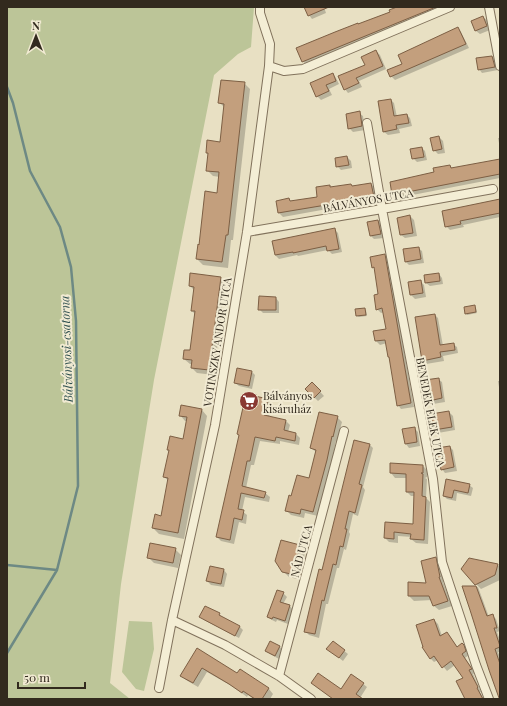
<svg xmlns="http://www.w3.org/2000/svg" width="507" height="706" font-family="'Playfair Display',serif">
	<rect width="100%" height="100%" fill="#e8e0c3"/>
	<path fill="#bcc598" d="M7,7H254L251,47L238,54L214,75L154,380L121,584L110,683L130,699H7Z
		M129,621L152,622L154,649L144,691L136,689L122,672Z"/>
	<path fill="#0003" d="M305,7H324L326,13L312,19L309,15Z
		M400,7H447L306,65L303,61Z
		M483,17L487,20L490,30L480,34L476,31L472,22Z
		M458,28L461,32L469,48L395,80L391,76Z
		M376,51L380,55L386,69L359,81L362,87L348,93L345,89L366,65Z
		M492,57L496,60L498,70L482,73L479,69Z
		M333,74L336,78L339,84L329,89L332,95L321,100L317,96Z
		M244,83L250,89L233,240H231L228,268L203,265L197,259L218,194L220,177L213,176L207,170L209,155L207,153L221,143L225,108L219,102Z
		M391,100L394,103L397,117L407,115L410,118L412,126L399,129L400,133L388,135L384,132Z
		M359,113L363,116L365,130L353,132L349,128Z
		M439,137L443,141L445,153L438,154L434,150Z
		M498,138H500V148Z
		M422,148L425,151L427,160L417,162L413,158Z
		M347,157L351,161L352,168L341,170L337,166Z
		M500,160V178L397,198L393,194L450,166L453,169Z
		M371,184L374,187L377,200L283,217L279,213L277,202L289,199L291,202L318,197L330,186L332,188L353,187Z
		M500,201V217L463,225L464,227L450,230L446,226Z
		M410,216L414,220L417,236L405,238L401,235Z
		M378,221L382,225L384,238L374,239L371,236Z
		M334,229L338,233L342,252L332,254L328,250L298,256L297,255L279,259L275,255Z
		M418,248L422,251L424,263L409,265L406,262Z
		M384,255L388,259L414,407L401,409L398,405L387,343L380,345L376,341L387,330L384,312L381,313L377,309L380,295L375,269L373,267Z
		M439,274L442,278L443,284L430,286L426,283Z
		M220,278L225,283L214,375L197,373L192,368V364H190L184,359L190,352L195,314L192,311L195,291L190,286Z
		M420,281L424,285L426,297L415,299L411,295L409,283Z
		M276,298L279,302V313H263L259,309Z
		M474,306L476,308L477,313L467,315L466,313Z
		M364,309L366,310L367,316L359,317L357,316Z
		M435,315L438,318L443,346L453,344L457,347L458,353L443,356L444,361L426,364L423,360Z
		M251,371L255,375L252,389L239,386L235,383Z
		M438,379L442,382L445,402L433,404L430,400Z
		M498,381H500V388L499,387Z
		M312,383L324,396L318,401L306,389Z
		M267,400L272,404L269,417L286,421L290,425L288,432L296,434L300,438L299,445L280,441V444L260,441L254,465H251L246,488L265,493L270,497L269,502L245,497L242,511L247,515L246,524L239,522L234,544L221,541L217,537Z
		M202,410L207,416L184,539L159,534L153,528L162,517L169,481L164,477L169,451L168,450L184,440L188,421H185L180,415Z
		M449,412L453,416L455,430L438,433L435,429Z
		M337,417L342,422L337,441H336L331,465L318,516L305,513L304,518L291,515L286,510L292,497L310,479L316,452L311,448Z
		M414,428L418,432L420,446L409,448L406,444L403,430Z
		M370,445L373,448L363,487L365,490L358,516L353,514L349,532L350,534L346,550L344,549L339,568H337L328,604H326L319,638L309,635L305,631L322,571Z
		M450,447L453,450L457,471L445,473L442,469Z
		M391,464L423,466L427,470V477L425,478L427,479L426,498L430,502L428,544L416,543L411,539L412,537L398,536V543L389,542L385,538L386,523L414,525L415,496H411L407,492V478H395L391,473Z
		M447,480L469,485L473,488L471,496L457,493L456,501L447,499L444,496Z
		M300,546L305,551L304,558L310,564L305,581L289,577L283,571Z
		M175,549L181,555L178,568L154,563L148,557Z
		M436,558L441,563L445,581L443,582L452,606L439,610L434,606L432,600L414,601L409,596L427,584Z
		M469,559L498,565L500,567V580L481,589L476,584Z
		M224,570L227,574L224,587L211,585L207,581Z
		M464,587H478L489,617L493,616L496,619L500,631L497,632L500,640V652H498L500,657V693Z
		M283,593L287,597L283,604L290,606L293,610L288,624L277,620L276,622L272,620L268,617Z
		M219,614L223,618L240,627L243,630L239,638L204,620L200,616Z
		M434,620L438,624L442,636L446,633L450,637L458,648L462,645L466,648L469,655L465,658L474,671L475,673L473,674L481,692H480L484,699H466L464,678L455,665L447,671L438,660L434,662L430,658Z
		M271,642L280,647L283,651L279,659L270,654L266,651Z
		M333,642L348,654L343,661L328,649Z
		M197,650L237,674L240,670L269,689L273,694L270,699H254L248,695L247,697L235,688L207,672L198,687L186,680L182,676Z
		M352,675L367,687L360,698L361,699H333L312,683L341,690Z"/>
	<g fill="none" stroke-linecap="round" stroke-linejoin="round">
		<path stroke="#6d8984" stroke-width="2.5" d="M7,87L13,103L30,171L60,227L71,267L76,321L78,486L57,570L7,653
			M7,565L57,570"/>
	</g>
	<path fill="#c39f7d" stroke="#7d5f44" d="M304,7H329L308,16Z
		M397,7H436L302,62L296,48L335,32L358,23V24L390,12L389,10Z
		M483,16L487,26L475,31L471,21Z
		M458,27L466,44L390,77L387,70L402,64L398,55Z
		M376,50L383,66L356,78L359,83L344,90L338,76L365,65L361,57Z
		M492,56L495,67L478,70L476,58Z
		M333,73L336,81L326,85L329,91L316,97L310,83Z
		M221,80L245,82L228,235H226L222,262L196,259L198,244L199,245L205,191L217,193L219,172L206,171L208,153H206L207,140L220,142L224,104L218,103Z
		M391,99L394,116L407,114L409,123L396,125L397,129L383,132L378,101Z
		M360,111L362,126L348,129L346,114Z
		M439,136L442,149L433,151L430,138Z
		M422,147L424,157L412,159L410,149Z
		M347,156L349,165L336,167L335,158Z
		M500,159V174L392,195L390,182L434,172L433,168L450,165L451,168Z
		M371,183L374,197L278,213L276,201L289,198L290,201L317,197L316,187L330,185V187L351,184L352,186Z
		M500,199V213L460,221L461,224L445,227L442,211Z
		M410,215L413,233L400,235L397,218Z
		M378,220L381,234L370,236L367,222Z
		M335,228L339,249L327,251L326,246L293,253V252L275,255L272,241Z
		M419,247L421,259L405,262L403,249Z
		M385,254L411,403L397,406L389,357H388L385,340L375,341L373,331L386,329L382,308L376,310L374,295L378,294L374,267L372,268L370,257Z
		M190,273L221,277L209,370L191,368L192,360L183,359L184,350H190L195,311H191L194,287L189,286Z
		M439,273L440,281L425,283L424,275Z
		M421,280L423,293L410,295L408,282Z
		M259,296L276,297V310H258Z
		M475,305L476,312L465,314L464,307Z
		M365,308L366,315L356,316L355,309Z
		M435,314L440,345L454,343L455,350L440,352L441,357L422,361L415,317Z
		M237,368L252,371L249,386L234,383Z
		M439,378L442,398L429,401L425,380Z
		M312,382L321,391L314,398L305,389Z
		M246,394L268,399L264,415L286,420L284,430L296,433L295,441L276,437L275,441L255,437L250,461H247L242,486L266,492L264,498L241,493L238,509L244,510L242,520L234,518L230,540L216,537L239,435L237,434Z
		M181,405L202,409L178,533L152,528L155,514L161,516L168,478L163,477L169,450H167L170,436L183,439L187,417L179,416Z
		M449,411L452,427L434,430L431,414Z
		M319,412L338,416L333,437L332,436L327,460L313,512L301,509L300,514L285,511L289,495L291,496L297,475L309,478L316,450L310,448Z
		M415,427L417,442L405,444L402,429Z
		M354,440L370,444L359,484L362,485L355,513L349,511L345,529H347L343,547L340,546L336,565L333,564L324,601L322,600L315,634L304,632L319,569L322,570Z
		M450,446L454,467L441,470L437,448Z
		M390,463L423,465V473H421L423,474L422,496L426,497L424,540L410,539L411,534L394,532V539L384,538L385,522L413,524L414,492H406V474L390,473Z
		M446,479L470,484L468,493L454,490L452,498L443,496Z
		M281,540L300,545L297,556L304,558L300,576L282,572L275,561Z
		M150,543L176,548L173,563L147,558Z
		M436,557L440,577H439L448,601L433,606L429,596H408V582L426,583L421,561Z
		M469,558L498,564L495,575L475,585L461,569Z
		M210,566L224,569L221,584L206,581Z
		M462,586H476L487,616L493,614L497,628H494L500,646V647L495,649L500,664V698H499L489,670L470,610Z
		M277,590L284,592L280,602L290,605L285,621L273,617L272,619L267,617Z
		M205,606L220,613L219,615L240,626L235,636L199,617Z
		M434,619L440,636L447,632L457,647L462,643L464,645L466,651L462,654L472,669L469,670L478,687L477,688L483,699H465L456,681L463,678L451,661L442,668L434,656L430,659L422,647H423L416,625Z
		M270,641L280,646L275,656L265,651Z
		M333,641L345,650L339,658L326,649Z
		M197,648L237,673L240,669L269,688L262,699H255L243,691L242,693L229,684L202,668L193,683L180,676Z
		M318,673L341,689L351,674L364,683L356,694L363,699H333L311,683Z"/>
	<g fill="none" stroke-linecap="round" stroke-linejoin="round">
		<g stroke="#81725c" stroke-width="10">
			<path id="minor" d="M489,7L500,66
				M269,66L284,71L303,69L450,7
				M367,123L382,209L433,479L442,562L476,665L489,699
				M247,232L382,209L493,189
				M172,620L225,645L279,676L311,699
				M279,676L344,431
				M159,688L172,620L215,425L247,232L269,66L270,44L260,13V7"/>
		</g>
		<use href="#minor" stroke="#f4eed5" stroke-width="8"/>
	</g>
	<defs>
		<g id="supermarket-disc" transform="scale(1)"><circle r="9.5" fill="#893933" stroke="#f1ead2"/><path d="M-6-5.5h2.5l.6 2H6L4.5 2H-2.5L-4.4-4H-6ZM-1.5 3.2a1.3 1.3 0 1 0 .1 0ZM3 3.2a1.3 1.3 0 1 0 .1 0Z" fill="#fff"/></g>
	</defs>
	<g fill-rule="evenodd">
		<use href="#supermarket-disc" x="249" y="401"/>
	</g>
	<g text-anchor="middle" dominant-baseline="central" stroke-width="4" stroke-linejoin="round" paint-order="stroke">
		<g font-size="11" fill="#322a1e" stroke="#f1ead2">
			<text transform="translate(368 200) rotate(-10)">BÁLVÁNYOS UTCA</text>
			<text transform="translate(217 342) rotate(-81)">VOTINSZKY ANDOR UTCA</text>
			<text transform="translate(431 412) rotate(79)">BENEDEK ELEK UTCA</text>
			<text transform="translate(301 551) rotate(-75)">NÁD UTCA</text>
		</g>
		<g font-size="11" fill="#322a1e" stroke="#f1ead2" text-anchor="start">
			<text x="263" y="395">Bálványos<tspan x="263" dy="13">kisáruház</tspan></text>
		</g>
		<g font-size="12" font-style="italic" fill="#2f5050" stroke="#f1ead2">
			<text transform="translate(66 349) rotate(-92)">Bálványosi-csatorna</text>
		</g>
	</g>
	<rect width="507" height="706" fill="none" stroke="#322a1e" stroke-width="16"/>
	<g transform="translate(36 36)" stroke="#f1ead2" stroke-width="3" paint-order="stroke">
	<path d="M0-3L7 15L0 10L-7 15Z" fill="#322a1e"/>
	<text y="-6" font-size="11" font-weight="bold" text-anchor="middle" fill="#322a1e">N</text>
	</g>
	<path d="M18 682v6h67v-6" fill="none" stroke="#322a1e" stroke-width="2"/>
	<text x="24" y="682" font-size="12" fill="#322a1e" stroke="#f1ead2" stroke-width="3" paint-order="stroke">50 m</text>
</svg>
